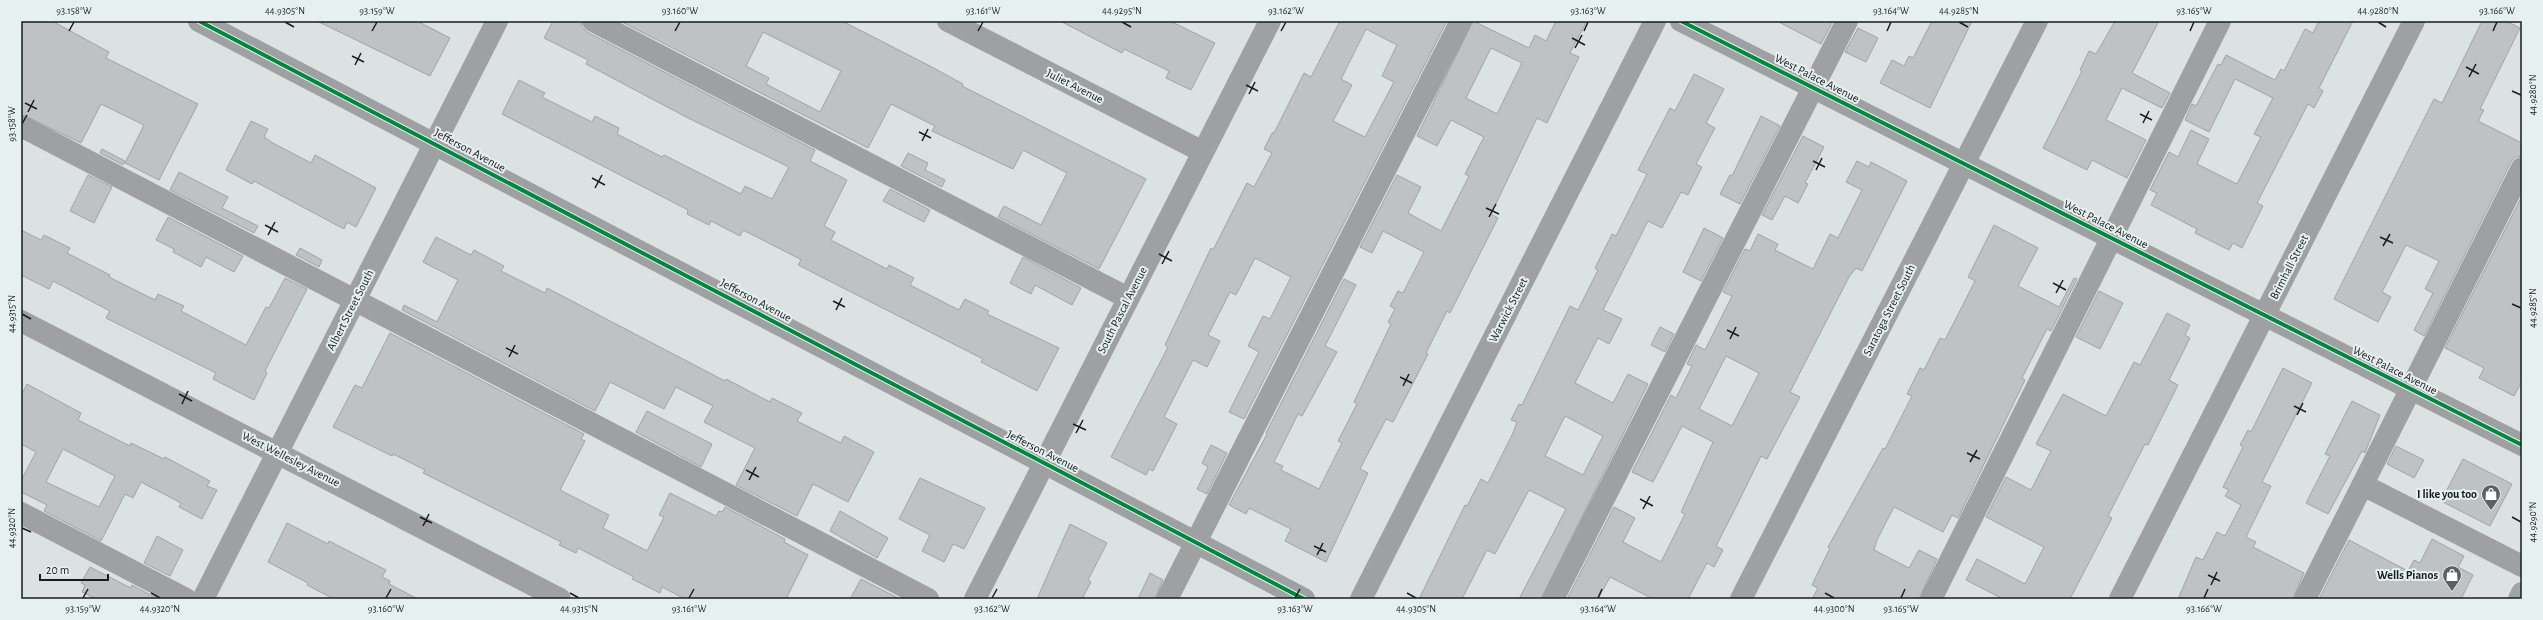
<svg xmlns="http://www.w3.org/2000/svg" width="2543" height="620" font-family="'Alegreya Sans',sans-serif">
	<rect width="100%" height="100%" fill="#dce1e2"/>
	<path fill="#bec2c3" stroke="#a1a4a5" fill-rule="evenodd" d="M21,21H52L109,52L106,58L198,104L159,180L125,163L144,125L101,104L81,143L21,114Z
		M317,21H417L450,38L430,76Z
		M553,21H581L582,27L587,32L815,150L810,161L847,180L824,226L835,232L831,240L887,269L889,265L914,278L910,285L959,310L965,299L989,311L987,314L1059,348L1037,391L981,362L983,359L798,265L801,260L798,258L743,230L740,236L711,221L709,225L687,214L688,210L502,114L519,80L545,93L542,97L592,122L595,116L619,128L617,134L662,157L664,155L741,194L745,186L772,199L789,167L688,118L586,64L588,60L544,38Z
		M620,21H842L928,65L963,84L962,86L1146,179L1099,269L998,217L1004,206L1041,225L1067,173L1023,150L1013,169L932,131L935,126L891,104L868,148ZM763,32L841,71L820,112L766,84L769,78L746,66Z
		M1060,21H1170L1215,43L1191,90L1166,78L1169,71L1124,49L1122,53Z
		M1340,21H1447L1244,419L1229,412L1259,352L1248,346L1263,316L1270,319L1291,277L1255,258L1236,295L1230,292L1208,335L1220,341L1207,367L1193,360L1164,417L1177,424L1153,471L1149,469L1146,475L1111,457L1168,347L1165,345L1211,248L1213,250L1247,183L1254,187L1272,153L1264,149L1272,133H1274L1304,73L1311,77ZM1366,29L1397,45L1382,76L1394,82L1365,137L1333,121L1352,85L1341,79Z
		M1473,21L1529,48L1535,35L1546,41L1556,21H1587L1570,53L1579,57L1559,98L1547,123L1537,118L1491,214L1498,218L1450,313L1447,311L1426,353L1428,354L1393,422L1386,419L1360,469L1368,473L1326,562L1285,541L1291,529L1249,508L1246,514L1229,505L1267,434L1266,433L1344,279L1356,285L1325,346L1337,352L1302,416L1298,414L1274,462L1283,466L1281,470L1319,489L1342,443L1338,441L1357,404L1354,402L1391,324L1388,322L1395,309L1390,306L1398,291L1403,293L1424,252L1383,231L1372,253L1360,247L1397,175L1421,187L1408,213L1441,231L1469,176L1465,174L1484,137L1451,120L1437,146L1417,136ZM1491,48L1522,63L1497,114L1466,98Z
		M1777,21H1833L1821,44Z
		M1932,21H1972L1930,108L1880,83L1892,60L1904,66L1909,56L1913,58Z
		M2115,21H2159L2132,73L2170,93L2162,108L2122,88L2106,120L2146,140L2127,178L2092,160L2087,170L2043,148L2082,71L2080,70L2089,51L2096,54Z
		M2319,21H2353L2319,88L2323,91L2314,108L2308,104L2257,203L2263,206L2242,248L2233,243L2229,250L2195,233L2197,229L2151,205L2157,193L2150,190L2169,152L2178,157L2191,130L2209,139L2197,164L2237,184L2261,137L2254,134L2273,98L2235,79L2209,132L2185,120L2192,104L2196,106L2218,64L2221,65L2226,55L2275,80L2281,69L2284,71L2305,29L2313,33Z
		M2482,21H2506L2520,28L2480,109L2484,110L2478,121L2522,143V156L2515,157L2511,162L2424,336L2414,330L2433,293L2425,289L2439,261L2406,245L2382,292L2391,297L2378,322L2334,299L2434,99L2442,103Z
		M1858,28L1878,38L1866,62L1845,52Z
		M1694,74L1724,89L1706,123L1715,128L1696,164L1702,167L1688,195L1681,192L1662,228L1648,221L1603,310L1622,319L1609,344L1598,338L1575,383L1613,403L1628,374L1648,384L1541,599H1519L1566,509L1529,490L1495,554L1487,550L1462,599H1419L1465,505L1467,506L1481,479L1488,483L1513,433L1517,422L1511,420L1519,404L1522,405L1570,306L1578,310L1598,270L1595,268L1612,234L1616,236L1647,174L1638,170L1670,108L1675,111ZM1565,416L1603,436L1583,475L1545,456Z
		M1761,116L1780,126L1740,204L1720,194L1730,175L1732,176Z
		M251,121L268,129L264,137L273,143L311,163L315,155L376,188L356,227L347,222L344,229L254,181L252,184L226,170Z
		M1803,136L1824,147L1805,183L1808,184L1798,203L1785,196L1772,220L1762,215Z
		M102,149L125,161L123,165L100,153Z
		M908,153L928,163L925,170L945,180L942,187L901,166Z
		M1857,161L1869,167L1871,162L1907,181L1862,271L1856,268L1849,277L1790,392L1800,397L1767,459L1761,456L1736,507L1716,546L1723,550L1714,567L1707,563L1688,599H1653L1610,577L1598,599H1567L1614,507L1635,518L1623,542L1661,562L1685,514L1681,512L1713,442L1682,426L1653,482L1632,472L1671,395L1676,398L1692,366L1687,364L1696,345L1705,350L1732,296L1723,292L1745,249L1750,251L1758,234L1778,244L1775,250L1813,269L1830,234L1838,238L1862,190L1846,182ZM1726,356L1759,373L1732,426L1699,409Z
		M179,172L228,197L222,208L258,226L254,233L170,190Z
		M88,175L112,187L94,223L70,211Z
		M890,189L930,210L924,222L883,201Z
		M2522,196V381L2514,396L2479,378L2484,368L2445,348Z
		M168,217L243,256L234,272L206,257L201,267L173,252L174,249L156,240Z
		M1994,225L2038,248L2018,286L2059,307L2074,278L2077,279L2051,331L2047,329L2022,378L2025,380L1958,518L1952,515L1943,532L1894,507L1877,540L1874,550L1909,568L1919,550L1937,559L1919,599H1812L1818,588L1812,585L1830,548L1828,547L1883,448L1885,449L1912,396L1907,394L1920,368L1924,370L1940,338L1945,340L1975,281L1968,277Z
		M1704,228L1723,238L1701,281L1683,272Z
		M21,230L41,240L44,235L70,248L67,253L110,275L109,277L155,300L158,294L184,306L181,311L246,345L266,307L269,308L285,278L307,289L265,371L267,373L254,400L213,379L216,373L106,318L110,311L53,281L49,289L21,275Z
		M436,237L471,255L474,250L504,266L501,271L545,293L547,288L725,381L726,379L770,402L772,398L802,413L797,421L841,443L844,436L874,452L848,502L813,484L797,516L736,485L755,448L704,422L713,406L676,387L664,409L610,382L595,411L402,310L404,305L437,322L458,280L423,262Z
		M300,248L322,260L319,267L296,255Z
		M1023,257L1081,288L1072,305L1035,285L1031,294L1010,283Z
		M2099,291L2123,303L2100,349L2076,337Z
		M2167,313L2190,325L2185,335L2190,338L2169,380L2178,385L2148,445L2145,444L2108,516L2112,518L2070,599H2003L1966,580L1977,559L2025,584L2044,547L1986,517L2006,477L2031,490L2051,451L2036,444L2063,394L2106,416L2134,362L2140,365Z
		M1660,327L1674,334L1665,352L1651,345Z
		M390,333L584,434L581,439L585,441L560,490L609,515L603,528L647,551L664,517L659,515L670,493L716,516L719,511L722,512L725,507L785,539L784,542L808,555L786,599H685L662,587L660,593L632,579L634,577L578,548L576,553L559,545L561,542L423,473L425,470L393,454L392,456L333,427L355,385L362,388Z
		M2283,368L2312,383L2262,482L2271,486L2246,537L2256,542L2253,547L2304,573L2293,599H2178L2196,557L2203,560L2217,532L2225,536L2241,505L2225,496L2229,490L2223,487L2243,447L2240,445L2248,430L2251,432Z
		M27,384L81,413L78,420L130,446L131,443L164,459L165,457L210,481L207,486L217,490L202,519L179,507L181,503L141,482L133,498L125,494L101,541L44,511L47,505L21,492V481L36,452L21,444V396ZM63,449L115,476L99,507L46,482Z
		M2352,401L2380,415L2365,453L2362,451L2328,514L2306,503L2330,456L2325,454Z
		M647,411L712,444L701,467L636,432Z
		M1211,445L1227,453L1207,494L1197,489L1208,467L1202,463Z
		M2396,446L2424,460L2414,478L2387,464Z
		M2463,459L2512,484L2490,526L2441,501Z
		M920,478L985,508L964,549L953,544L944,562L922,551L930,535L899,519Z
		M840,511L888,538L877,558L830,531Z
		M287,523L328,544L329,541L386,570L382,577L390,581L389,584L418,599H334L307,585L308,583L268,562Z
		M1070,524L1107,543L1088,580L1091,582L1082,599H1037Z
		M157,536L183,550L170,576L144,563Z
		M2432,539L2464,556L2458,567L2473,575L2461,599H2319L2349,540L2408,571L2414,560L2420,563Z
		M90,567L131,588L132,585L158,599H96L82,592L85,585L81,583Z
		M1150,573L1163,580L1155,599H1138Z
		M861,579L900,599H850Z"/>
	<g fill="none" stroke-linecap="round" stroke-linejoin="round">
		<path stroke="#9ea0a1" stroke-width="22" d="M199,21L1304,599
			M593,21L1128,298
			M948,21L1203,152
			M1681,21L2522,445
			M21,126L928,599
			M21,321L560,599
			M2363,485L2522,566
			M21,513L186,599
			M203,599L497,21
			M975,599L1270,21
			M1167,599L1461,21
			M1361,599L1655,21
			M1553,599L1847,21
			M1741,599L2037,21
			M1931,599L2220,21
			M2120,599L2414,21
			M2305,599L2522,168"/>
		<path stroke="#a0a4a4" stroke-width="22" d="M2519,599L2522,593"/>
		<g stroke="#e7f0f1" stroke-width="6">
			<path id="cycleway" d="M199,21L1304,599
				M1681,21L2522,445"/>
		</g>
		<use href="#cycleway" stroke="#00873e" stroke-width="4"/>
	</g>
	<path fill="none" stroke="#191c1d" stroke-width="1.5" d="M285,22L294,27M1122,22L1131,27M1959,22L1968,27M2378,22L2386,27M69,31L74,22M372,31L377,22M675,31L680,22M978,31L983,22M1281,31L1286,22M1584,31L1588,22M1887,31L1891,22M2190,31L2194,22M2493,31L2497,22M1572,38L1585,45M1575,48L1582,35M352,56L364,62M355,65L361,53M2466,67L2479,74M2469,77L2476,64M1246,85L1258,91M2512,91L2521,95M1249,94L1255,82M25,103L37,109M28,112L34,100M2140,114L2152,120M2143,123L2149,111M22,124L27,115M919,132L931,138M922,141L928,129M1813,161L1825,167M1816,170L1822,158M592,178L605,185M595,188L602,175M1486,208L1499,214M1489,217L1496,204M265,225L278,232M268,235L275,222M2380,237L2393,243M2383,246L2390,234M1159,254L1172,261M1162,264L1169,251M2053,283L2066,290M2056,293L2063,280M833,301L845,307M2512,304L2521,308M836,310L842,298M22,314L31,319M1727,330L1739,336M1730,339L1736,327M506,348L518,354M509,357L515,345M1400,377L1412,383M1403,386L1409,374M179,394L192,401M182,404L188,391M2294,406L2306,412M2297,415L2303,403M1073,424L1086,430M1076,433L1083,420M1967,453L1980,459M1970,462L1977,450M746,470L759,477M749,480L756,467M1640,499L1653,506M1643,509L1650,496M420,517L432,523M2512,517L2521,522M423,526L429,514M22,528L31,532M1314,546L1326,552M1317,555L1323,543M2208,575L2220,581M2211,585L2217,572M151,593L160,598M570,593L579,598M1407,593L1416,598M1825,593L1834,598M83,598L88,589M386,598L391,589M689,598L694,589M992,598L997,589M1295,598L1300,589M1598,598L1602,589M1901,598L1905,589M2204,598L2208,589"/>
	<defs>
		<g id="shop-pin" transform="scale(1)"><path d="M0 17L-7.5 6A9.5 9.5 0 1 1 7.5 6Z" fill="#5d6162" stroke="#e7f0f1"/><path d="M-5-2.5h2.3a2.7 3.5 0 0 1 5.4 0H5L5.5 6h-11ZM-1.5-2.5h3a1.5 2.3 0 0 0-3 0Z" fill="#fff"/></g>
	</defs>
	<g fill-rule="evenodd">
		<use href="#shop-pin" x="2491" y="494"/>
		<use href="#shop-pin" x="2452" y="575"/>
	</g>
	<g text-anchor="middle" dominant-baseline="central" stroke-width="4" stroke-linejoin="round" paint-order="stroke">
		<g font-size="12" fill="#191c1d" stroke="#e7f0f1">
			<text transform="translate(1817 78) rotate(27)">West Palace Avenue</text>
			<text transform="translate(1075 86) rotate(27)">Juliet Avenue</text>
			<text transform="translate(470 150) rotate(28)">Jefferson Avenue</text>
			<text transform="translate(2106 224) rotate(27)">West Palace Avenue</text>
			<text transform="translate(2289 267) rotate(-63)">Brimhall Street</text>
			<text transform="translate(756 300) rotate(28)">Jefferson Avenue</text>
			<text transform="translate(350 310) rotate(-63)">Albert Street South</text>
			<text transform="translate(1122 310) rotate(-63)">South Pascal Avenue</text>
			<text transform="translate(1508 310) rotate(-63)">Warwick Street</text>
			<text transform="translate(1889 310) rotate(-63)">Saratoga Street South</text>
			<text transform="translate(2395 370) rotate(27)">West Palace Avenue</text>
			<text transform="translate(1043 451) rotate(27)">Jefferson Avenue</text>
			<text transform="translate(291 459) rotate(27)">West Wellesley Avenue</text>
		</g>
		<g font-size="12" font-weight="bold" fill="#191c1d" stroke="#e7f0f1" text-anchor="end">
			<text x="2477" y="494">I like you too</text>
			<text x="2438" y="575">Wells Pianos</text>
		</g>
	</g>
	<rect width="2543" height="620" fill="none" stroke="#e7f0f1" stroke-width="44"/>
	<path d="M40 574v6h68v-6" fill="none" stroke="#191c1d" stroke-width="2"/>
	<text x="46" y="574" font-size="12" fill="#191c1d" stroke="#e7f0f1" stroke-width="3" paint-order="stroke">20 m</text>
	<rect x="22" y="22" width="2499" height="576" fill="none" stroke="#191c1d" stroke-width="1.5"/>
	<g font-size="10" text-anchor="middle" fill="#191c1d">
		<text x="74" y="14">93.158°W</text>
		<text x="285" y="14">44.9305°N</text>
		<text x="377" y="14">93.159°W</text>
		<text x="680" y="14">93.160°W</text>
		<text x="983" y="14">93.161°W</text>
		<text x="1122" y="14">44.9295°N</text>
		<text x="1286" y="14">93.162°W</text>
		<text x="1588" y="14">93.163°W</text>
		<text x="1891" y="14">93.164°W</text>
		<text x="1959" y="14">44.9285°N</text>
		<text x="2194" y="14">93.165°W</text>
		<text x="2378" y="14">44.9280°N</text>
		<text x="2497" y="14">93.166°W</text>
		<text transform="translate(2532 95) rotate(-90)" y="4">44.9280°N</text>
		<text transform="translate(11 124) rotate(-90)" y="4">93.158°W</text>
		<text transform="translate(2532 308) rotate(-90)" y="4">44.9285°N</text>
		<text transform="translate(11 314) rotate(-90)" y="4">44.9315°N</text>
		<text transform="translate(2532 522) rotate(-90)" y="4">44.9290°N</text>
		<text transform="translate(11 528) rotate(-90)" y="4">44.9320°N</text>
		<text x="83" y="612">93.159°W</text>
		<text x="160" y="612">44.9320°N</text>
		<text x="386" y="612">93.160°W</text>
		<text x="579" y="612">44.9315°N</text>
		<text x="689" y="612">93.161°W</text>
		<text x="992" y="612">93.162°W</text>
		<text x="1295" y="612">93.163°W</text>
		<text x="1416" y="612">44.9305°N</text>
		<text x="1598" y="612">93.164°W</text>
		<text x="1834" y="612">44.9300°N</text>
		<text x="1901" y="612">93.165°W</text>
		<text x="2204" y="612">93.166°W</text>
	</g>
</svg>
